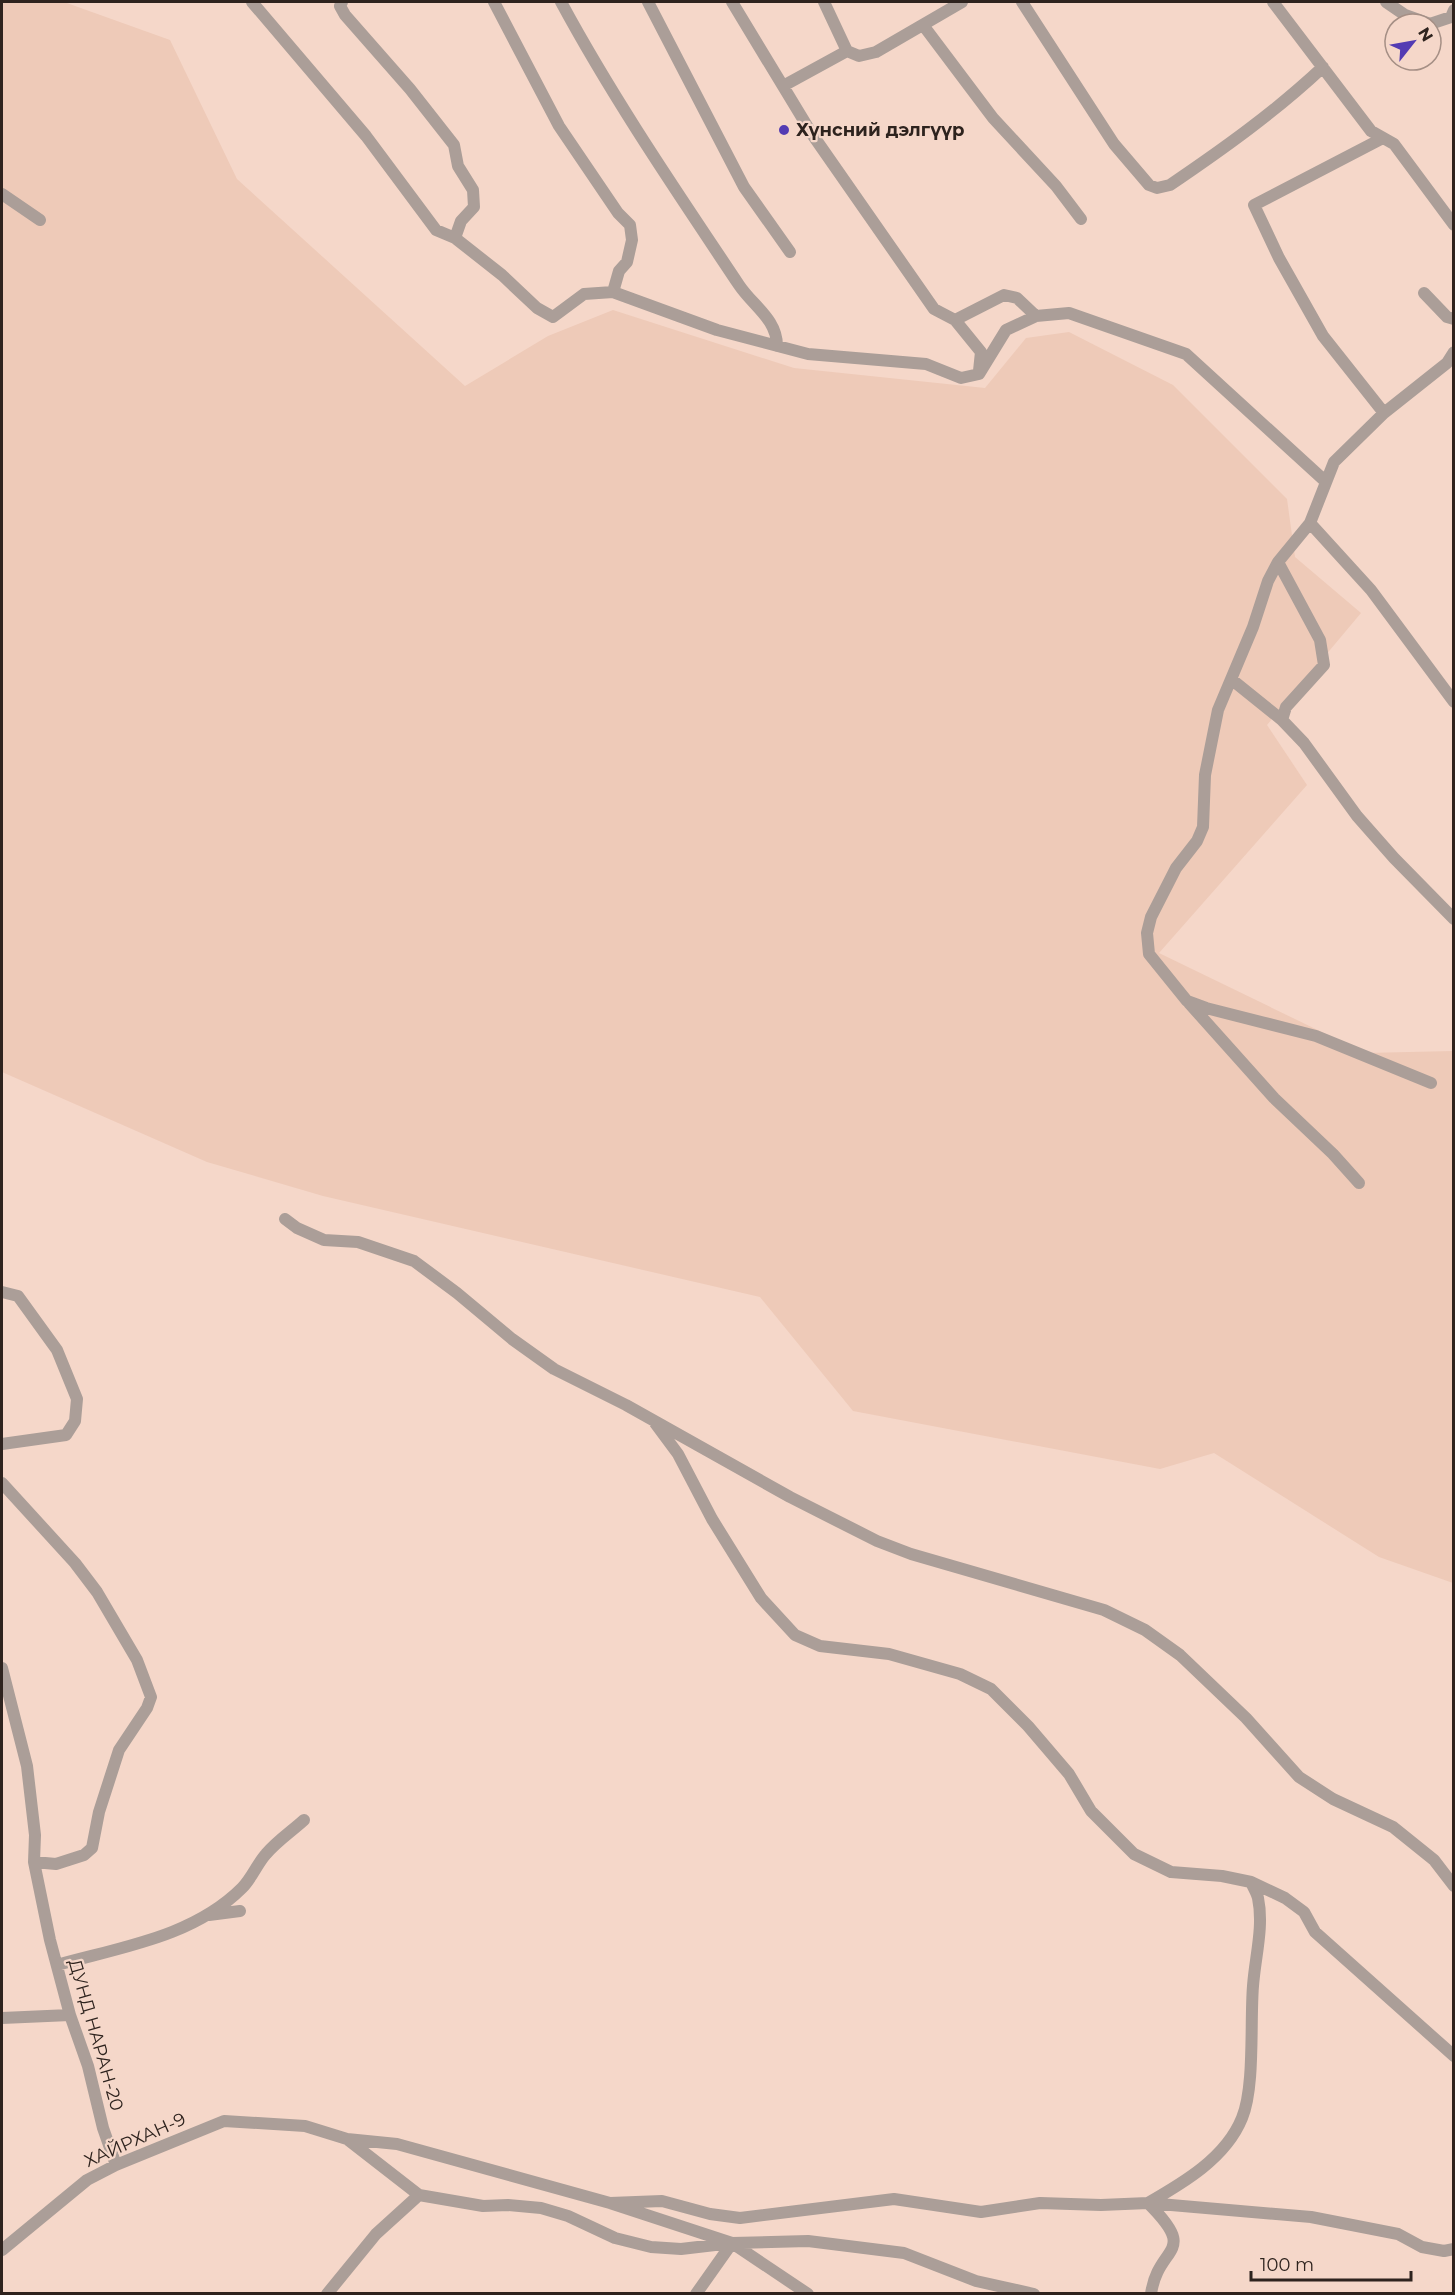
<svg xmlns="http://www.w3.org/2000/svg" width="1455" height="2295" font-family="Montserrat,sans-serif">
	<rect width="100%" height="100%" fill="#f5d7c9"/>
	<path fill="#eecab8" d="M2,2H64L170,40L237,179L465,386L548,336L613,310L794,368L985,388L1026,338L1069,332L1173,385L1287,499L1295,557L1361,613L1267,725L1307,785L1159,953L1365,1053L1453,1051V1583L1379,1557L1214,1453L1160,1469L853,1411L760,1297L323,1196L207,1162L2,1072Z"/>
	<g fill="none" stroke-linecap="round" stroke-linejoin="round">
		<path stroke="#ab9e98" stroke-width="12" d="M252,2L366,136L436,230L455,238L502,275L537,308L553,317L584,294L613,292L717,330L808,354L926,364L961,378L979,374L1006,330L1036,316L1069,313L1186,354L1325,481
			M342,2L340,6L345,15L410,89L454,145L458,166L473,190L474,207L461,221L455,238
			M494,2L559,126L618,213L630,225L632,240L627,262L619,271L613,292
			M561,2C614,100 677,192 739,285C753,306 777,319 777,346
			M648,2L744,187L790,252
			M732,2L812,134L934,309L955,320L981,352L979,371
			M824,2L847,51
			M1022,2L1114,144L1149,185L1157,188L1170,185C1223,149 1275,112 1323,67
			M1273,2L1371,131L1394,144L1454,225
			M1386,2L1405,15L1430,24L1451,17L1454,10
			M923,25L993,118L1056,186L1081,219
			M783,86L847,51L859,56L876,52L962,2
			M1383,138L1254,205L1279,258L1323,336L1384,413
			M2,194L40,220
			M1424,293L1447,317L1454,319
			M955,320L1004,295L1017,298L1036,316
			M1454,352L1447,363L1384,413L1334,462L1310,523L1371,590L1454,702
			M1310,523L1278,562L1268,581L1253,627L1218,710L1205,775L1203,827L1197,841L1176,868L1151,917L1147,933L1149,954L1187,1001L1206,1008L1316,1036L1431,1083
			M1278,562L1320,640L1324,665L1286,707L1282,720
			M1231,679L1282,720L1304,743L1357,816L1394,858L1454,919
			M1189,1003L1274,1098L1333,1154L1359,1183
			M285,1219L297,1228L324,1240L358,1242L414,1261L457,1293L512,1339L554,1369L626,1405L790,1497L877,1541L911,1554L1104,1610L1145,1630L1180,1655L1246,1718L1299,1777L1333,1799L1393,1827L1434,1860L1454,1886
			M2,1292L18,1296L57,1350L77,1399L75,1421L66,1435L2,1444
			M655,1423L678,1454L712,1519L761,1598L795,1635L820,1646L889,1654L960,1674L991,1689L1028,1726L1069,1774L1091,1811L1134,1854L1171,1872L1222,1876L1251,1882L1285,1898L1304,1912L1315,1932L1454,2056
			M2,1483L75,1563L97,1592L137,1660L151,1697L147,1708L119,1750L99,1812L92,1848L84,1855L56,1864L34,1862
			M2,1668L27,1766L35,1835L34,1862L50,1940L70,2015L88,2066L103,2128L116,2165
			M209,1915L240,1911
			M57,1965C121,1947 193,1937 242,1888C252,1878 257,1864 266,1854C277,1841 292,1831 304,1820
			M2,2018L70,2015
			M347,2139L397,2144L610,2203L732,2243L808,2294
			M610,2203L662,2201L710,2214L740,2218L894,2199L981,2212L1040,2203L1101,2205L1148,2203L1311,2217L1398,2234L1422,2247L1444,2251L1454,2249
			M2,2250L87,2180L116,2165L224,2121L305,2126L347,2139L419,2195L483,2206L508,2205L541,2208L568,2216L615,2238L651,2247L681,2249L732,2243L808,2241L904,2253L976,2281L1034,2294
			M327,2294L376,2234L419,2195
			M696,2294L732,2243
			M1151,2294C1158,2244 1200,2255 1148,2203C1183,2183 1226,2158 1242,2118C1255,2087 1250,2022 1253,1986C1255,1957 1264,1927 1258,1898C1257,1893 1253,1887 1251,1882"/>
	</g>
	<circle fill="#533bb3" stroke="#f5d7c9" stroke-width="2" cx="784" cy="130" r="6"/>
	<g text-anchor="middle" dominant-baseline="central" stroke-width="4.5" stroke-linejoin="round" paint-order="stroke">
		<g font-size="18" font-weight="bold" fill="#2e231e" stroke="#f5d7c9" text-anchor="start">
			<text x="796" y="130">Хүнсний дэлгүүр</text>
		</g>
		<g font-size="18" fill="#2e231e" stroke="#f5d7c9">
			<text transform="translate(96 2035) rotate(74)">ДУНД НАРАН-20</text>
			<text transform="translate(135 2140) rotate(-24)">ХАЙРХАН-9</text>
		</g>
	</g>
	<rect width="1455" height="2295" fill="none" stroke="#2e231e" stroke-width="6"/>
	<g transform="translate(1413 42) rotate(59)"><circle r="28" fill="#f5d7c9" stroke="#a58f85" stroke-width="1.5"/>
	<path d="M0-4.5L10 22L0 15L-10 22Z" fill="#533bb3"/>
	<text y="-9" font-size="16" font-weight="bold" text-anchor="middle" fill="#2e231e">N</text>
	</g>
	<path d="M1251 2271v9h160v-9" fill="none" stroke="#2e231e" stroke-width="3"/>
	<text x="1260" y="2271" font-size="18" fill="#2e231e" stroke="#f5d7c9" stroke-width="4.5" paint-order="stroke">100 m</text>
</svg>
